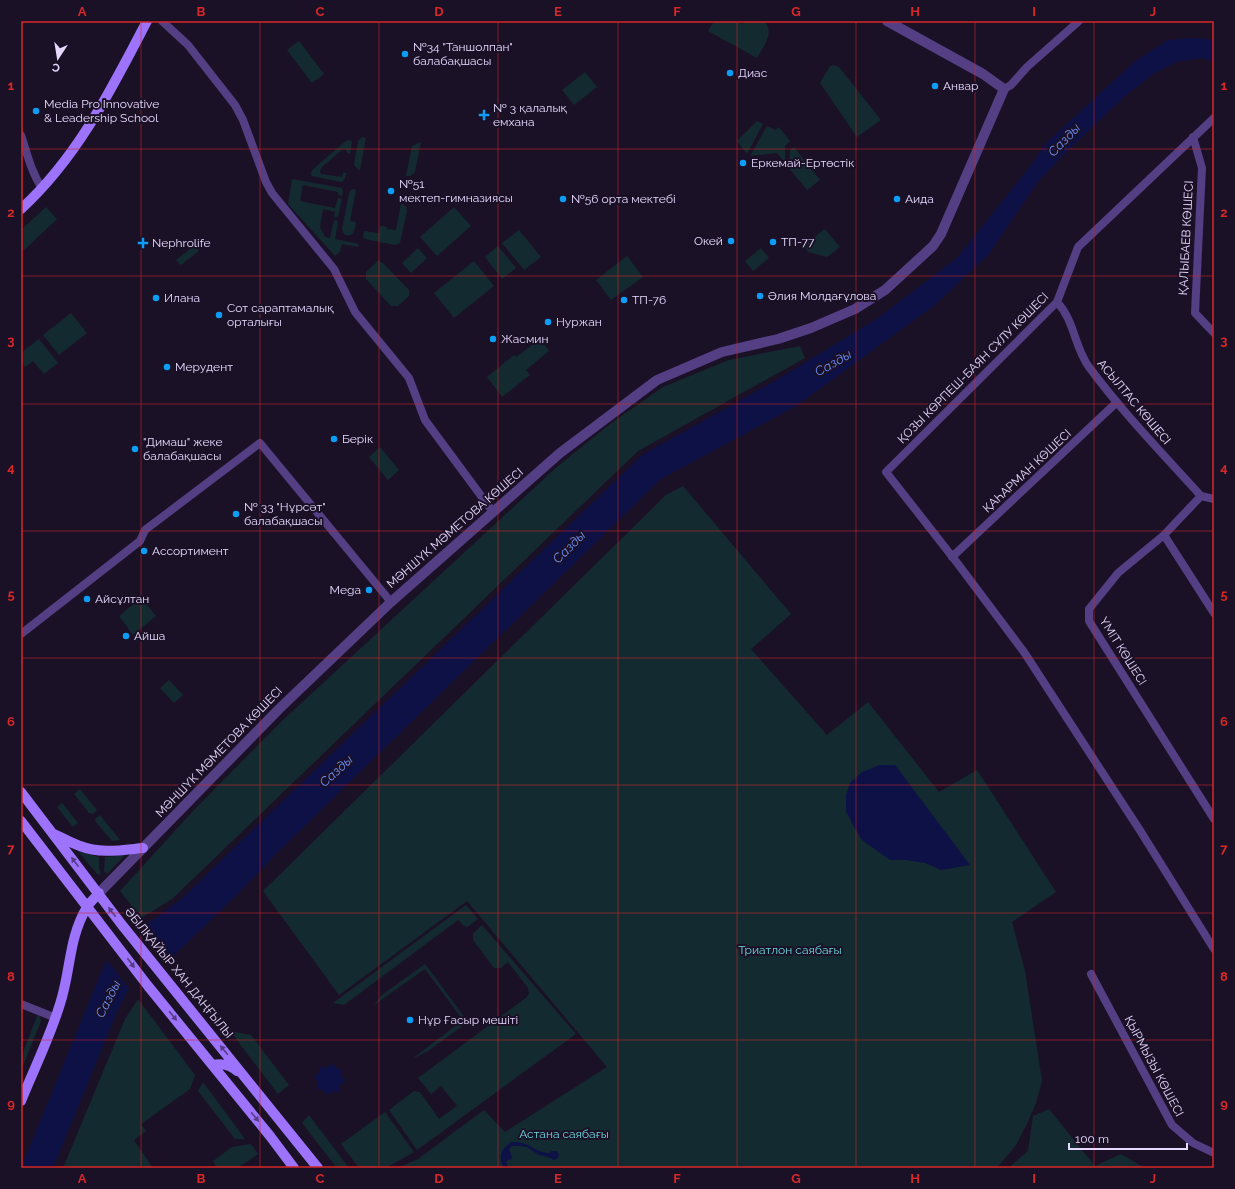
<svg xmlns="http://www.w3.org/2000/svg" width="1235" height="1189" font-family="Raleway,sans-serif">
	<rect width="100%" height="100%" fill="#1b1127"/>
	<path fill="#142a31" d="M714,21H735L742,24L744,21H765C774,34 764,46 757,58L708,31Z
		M299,41L324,74L312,83L287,50Z
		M834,65L839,67L843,72L881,120L857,137L820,83L830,66Z
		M585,72L597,87L574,105L562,90Z
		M757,121L763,124L747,154L737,141Z
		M767,126L775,130L779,127L790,141L785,146V163L777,153L750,156Z
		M362,137L366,138L360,170L358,169L354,165L358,141Z
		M347,140L352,141L350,154L347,153L346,149H343L321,168L320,172L321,174L342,177L343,172L347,173L344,180L341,182L312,176L311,174L312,170Z
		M421,142L415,172L410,176H406L412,146Z
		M794,147L820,180L807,190L789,168L790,150Z
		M292,179L342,188L343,192L342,196L338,195V192L303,185L300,201L335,208L338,198L342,199L338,217H334L335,212L323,209L320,227L325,237L330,238L334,220L338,221L335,239L359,244L358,247L342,244L340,252L335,256L288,204Z
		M352,189L356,190L350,221L356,222C355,230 353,239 344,234L342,229L349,193Z
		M401,203L406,206L407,211L400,243L395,245L365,239L363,236L364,231L379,233L380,226L387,227V229L396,230Z
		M46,207L57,219L21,253V230Z
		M454,207L471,226L437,256L420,237Z
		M825,229L840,247L827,257L808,252L804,245Z
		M519,230L541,257L524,270L502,243Z
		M195,245L199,251L181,265L176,260Z
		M498,246L516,268L502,279L485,257Z
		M418,248L427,258L411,273L402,263Z
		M761,248L769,258L753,271L745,261Z
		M627,256L643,277L611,300L596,280Z
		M378,261L383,263L409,290V296L398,306H391L366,279V272Z
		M474,261L494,286L454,318L434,293Z
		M71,313L87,333L59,355L43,335Z
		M39,339L58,363L44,374L33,361L25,367L21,362V353Z
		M540,339L549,351L526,370L530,375L502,397L487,377L514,355L516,357Z
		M800,346L805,358L638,451L172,899L141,918L120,891L193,811L282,721L558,466L610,424L663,387L729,360Z
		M380,447L399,470L388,480L369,457Z
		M683,486L791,614L751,649L827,735L868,702L939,792L977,770L1056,892L1012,922L1025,971L1042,1081L1036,1103L1027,1124L1016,1145L997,1168H397L418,1159L484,1110L505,1132L607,1067L467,901L339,995L263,891L666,495Z
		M141,598L156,616L133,635L119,616Z
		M169,680L183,695L174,703L160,688Z
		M80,789L97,810L93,814L89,813L74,794Z
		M62,803L78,823L73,827L57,807Z
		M100,815L120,840L112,841L95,821L96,818Z
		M78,851L99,857V868L101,875L97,874Z
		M127,853L107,874L104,871L105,857L118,856Z
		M466,905L478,919L467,927L463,925L458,920L344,1005L333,1003Z
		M482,925L576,1034L417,1150L389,1110L414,1091L420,1092L439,1119L457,1106L441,1086L431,1094L418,1078L527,997L529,993L528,988L508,962L501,968H494L473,940V934Z
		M425,964L468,1022L428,1051L412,1059L463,1020L425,969L374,1005L382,995Z
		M138,999L195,1075L190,1089L141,1124L146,1131L134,1140L153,1168H63L125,1019Z
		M38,1014L40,1017L41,1021L21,1071V1057Z
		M230,1031L251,1035L289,1085L278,1094Z
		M203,1082L245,1139H235L198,1091Z
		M1049,1109L1095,1166L1121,1154L1145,1168H1008L1028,1151L1033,1116Z
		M385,1112L414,1152L386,1168H359L341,1144Z
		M309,1115L349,1168H337L302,1123Z
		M251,1144L258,1154L238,1168H217L213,1161L232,1147Z"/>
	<path fill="#0d1145" d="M1190,38L1207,39L1214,41V62L1202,58L1176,62L1152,75L1124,97L1063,155L1037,183L989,254L935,305L796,406L661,479L279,851L237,895L164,965L128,990L119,1007L53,1168H21L105,963L147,924L180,900L642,455L780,378L878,318L958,257L1032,164L1045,144L1134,62L1168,40Z
		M880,765H895L970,865L941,870L925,863L906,860H890L862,840L854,827L846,811V795L850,783L862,772Z
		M332,1063L336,1068L342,1070L341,1076L345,1081L340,1085L339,1092L333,1091L328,1095L323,1090L317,1089L318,1082L314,1077L319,1073L320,1067L327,1068Z
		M511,1142C531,1141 533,1152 549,1153L552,1151H557L559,1155L557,1159L554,1160L548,1157L539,1155L527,1147L519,1146H512L509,1149L512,1157L511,1159L506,1161L508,1168H504C498,1157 500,1150 511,1142Z"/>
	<path fill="#1b1127" d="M142,927L170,962L165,966L130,990L106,959Z"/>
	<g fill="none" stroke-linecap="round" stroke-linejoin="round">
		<path stroke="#543e84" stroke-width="8" d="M162,21L188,45L235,105L243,120L266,182L272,193L334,269L355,312L409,378L425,420L493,512
			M1004,89L1011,85L1027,67L1079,21
			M1214,118L1078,247L1057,302L886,472L958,564L1024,652L1141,832L1214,949
			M21,135C27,153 31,172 42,188
			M1193,137L1202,168L1195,313L1214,333
			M1057,302C1075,321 1074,347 1089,367C1123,413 1163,454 1201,496L1214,499
			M1201,496L1164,535L1118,573L1089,609V621L1214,819
			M1164,535L1214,613
			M952,557L1117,402
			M21,634L140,541L145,530L260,443L391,602
			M1091,974L1172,1125L1193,1143L1214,1153
			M21,1004L56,1018"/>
		<path stroke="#543e84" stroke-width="10" d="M99,893L279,709L391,602L560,453L657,380L722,352L778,339L811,328L855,309L885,290L933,246L941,234L1004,89L983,74L887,21"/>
		<path stroke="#9c73fa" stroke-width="10" d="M21,209C78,157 112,88 147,21
			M21,792L122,925L318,1168
			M21,821L148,986L270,1136L294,1168
			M54,834C63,838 71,843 80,846C100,854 122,850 143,848
			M213,1065C223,1063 230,1065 237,1071
			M21,1101C34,1069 50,1037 60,1004C71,971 68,939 87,907C90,902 95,898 99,893"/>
	</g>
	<defs><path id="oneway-solid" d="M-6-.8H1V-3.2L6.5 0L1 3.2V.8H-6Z"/></defs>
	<g fill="#553d86">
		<use href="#oneway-solid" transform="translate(75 862) rotate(-127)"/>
		<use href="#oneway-solid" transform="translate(112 912) rotate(-127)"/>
		<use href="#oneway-solid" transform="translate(131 963) rotate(53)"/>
		<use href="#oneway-solid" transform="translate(173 1016) rotate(51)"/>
		<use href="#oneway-solid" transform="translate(224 1050) rotate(-129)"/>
		<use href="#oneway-solid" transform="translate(255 1117) rotate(51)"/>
	</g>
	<path fill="none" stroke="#d62828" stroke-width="1" stroke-opacity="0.55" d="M141,21V1168M260,21V1168M379,21V1168M498,21V1168M618,21V1168M737,21V1168M856,21V1168M975,21V1168M1094,21V1168M21,149H1214M21,276H1214M21,404H1214M21,531H1214M21,658H1214M21,785H1214M21,913H1214M21,1040H1214"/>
	<g fill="#0c9ef6" stroke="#1b1127" stroke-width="1.5">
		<circle cx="405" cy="54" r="4"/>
		<circle cx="730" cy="73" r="4"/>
		<circle cx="935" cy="86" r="4"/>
		<circle cx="36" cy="111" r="4"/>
		<path d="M482 109h4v4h4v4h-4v4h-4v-4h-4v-4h4z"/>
		<circle cx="743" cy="163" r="4"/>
		<circle cx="391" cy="191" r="4"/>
		<circle cx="563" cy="199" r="4"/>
		<circle cx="897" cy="199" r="4"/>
		<circle cx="731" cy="241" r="4"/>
		<circle cx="773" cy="242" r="4"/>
		<path d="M141 237h4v4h4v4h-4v4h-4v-4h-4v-4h4z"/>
		<circle cx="760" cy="296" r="4"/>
		<circle cx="156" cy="298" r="4"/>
		<circle cx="624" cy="300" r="4"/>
		<circle cx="219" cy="315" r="4"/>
		<circle cx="548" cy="322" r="4"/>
		<circle cx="493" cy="339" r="4"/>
		<circle cx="167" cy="367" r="4"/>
		<circle cx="334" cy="439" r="4"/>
		<circle cx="135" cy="449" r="4"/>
		<circle cx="236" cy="514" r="4"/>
		<circle cx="144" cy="551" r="4"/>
		<circle cx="369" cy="590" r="4"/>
		<circle cx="87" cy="599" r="4"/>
		<circle cx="126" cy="636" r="4"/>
		<circle cx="410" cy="1020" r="4"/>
	</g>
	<g text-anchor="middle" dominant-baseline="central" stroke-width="4" stroke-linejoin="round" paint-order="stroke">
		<g font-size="12" fill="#e7d9fe" stroke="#1b1127" text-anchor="start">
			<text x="413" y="47">№34 "Таншолпан"<tspan x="413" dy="14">балабақшасы</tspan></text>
			<text x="738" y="73">Диас</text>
			<text x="943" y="86">Анвар</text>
			<text x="44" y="104">Media Pro Innovative<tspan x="44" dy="14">&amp; Leadership School</tspan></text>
			<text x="493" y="108">№ 3 қалалық<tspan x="493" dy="14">емхана</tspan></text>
			<text x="751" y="163">Еркемай-Ертөстік</text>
			<text x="399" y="184">№51<tspan x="399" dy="14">мектеп-гимназиясы</tspan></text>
			<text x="571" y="199">№56 орта мектебі</text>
			<text x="905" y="199">Аида</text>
			<text x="723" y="241" text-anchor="end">Окей</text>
			<text x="781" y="242">ТП-77</text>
			<text x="152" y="243">Nephrolife</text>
			<text x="768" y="296">Әлия Молдағұлова</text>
			<text x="164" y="298">Илана</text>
			<text x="632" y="300">ТП-76</text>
			<text x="227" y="308">Сот сараптамалық<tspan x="227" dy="14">орталығы</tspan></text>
			<text x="556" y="322">Нуржан</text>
			<text x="501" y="339">Жасмин</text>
			<text x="175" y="367">Мерудент</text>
			<text x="342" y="439">Берік</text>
			<text x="143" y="442">"Димаш" жеке<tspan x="143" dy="14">балабақшасы</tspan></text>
			<text x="244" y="507">№ 33 "Нұрсәт"<tspan x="244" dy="14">балабақшасы</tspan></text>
			<text x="152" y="551">Ассортимент</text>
			<text x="361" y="590" text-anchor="end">Mega</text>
			<text x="95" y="599">Айсұлтан</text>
			<text x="134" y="636">Айша</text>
			<text x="418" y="1020">Нұр Ғасыр мешіті</text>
		</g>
		<g font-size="12" fill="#e7d9fe" stroke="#1b1127">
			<text transform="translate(1186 238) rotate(-87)">ҚАЛЫБАЕВ КӨШЕСІ</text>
			<text transform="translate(973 368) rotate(-45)">ҚОЗЫ КӨРПЕШ-БАЯН СҰЛУ КӨШЕСІ</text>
			<text transform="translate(1134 402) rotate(50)">АСЫЛТАС КӨШЕСІ</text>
			<text transform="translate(1027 471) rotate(-43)">ҚАҺАРМАН КӨШЕСІ</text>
			<text transform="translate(455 528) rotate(-41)">МӘНШҮК МӘМЕТОВА КӨШЕСІ</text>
			<text transform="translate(1123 651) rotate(58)">ҮМІТ КӨШЕСІ</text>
			<text transform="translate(219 752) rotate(-46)">МӘНШҮК МӘМЕТОВА КӨШЕСІ</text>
			<text transform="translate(179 973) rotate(51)">ӘБІЛҚАЙЫР ХАН ДАҢҒЫЛЫ</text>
			<text transform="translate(1154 1066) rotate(62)">ҚЫРМЫЗЫ КӨШЕСІ</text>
		</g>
		<g font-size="12" fill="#66d9dc" stroke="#1b1127">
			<text x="790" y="950">Триатлон саябағы</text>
			<text x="564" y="1134">Астана саябағы</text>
		</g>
		<g font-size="13" font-style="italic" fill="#6b90f9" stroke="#1b1127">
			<text transform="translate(1064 140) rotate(-46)">Сазды</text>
			<text transform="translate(833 363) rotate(-30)">Сазды</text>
			<text transform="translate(569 547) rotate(-45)">Сазды</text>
			<text transform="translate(336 771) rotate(-43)">Сазды</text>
			<text transform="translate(108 999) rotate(-63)">Сазды</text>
		</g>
	</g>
	<rect width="1235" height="1189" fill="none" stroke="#1b1127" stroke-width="44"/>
	<g transform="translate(58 58) rotate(192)" stroke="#1b1127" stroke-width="3" paint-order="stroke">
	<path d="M0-3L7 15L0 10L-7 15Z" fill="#e7d9fe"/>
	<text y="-6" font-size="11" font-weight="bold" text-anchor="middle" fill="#e7d9fe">С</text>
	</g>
	<path d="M1069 1143v6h118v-6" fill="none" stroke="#e7d9fe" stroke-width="2"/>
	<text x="1075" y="1143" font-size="12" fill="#e7d9fe" stroke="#1b1127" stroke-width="3" paint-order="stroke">100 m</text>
	<rect x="22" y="22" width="1191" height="1145" fill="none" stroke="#d62828" stroke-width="1.5"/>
	<g font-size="13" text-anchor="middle" font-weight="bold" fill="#d62828">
		<text x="82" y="16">A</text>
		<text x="201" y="16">B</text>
		<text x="320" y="16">C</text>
		<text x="439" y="16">D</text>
		<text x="558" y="16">E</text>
		<text x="677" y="16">F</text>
		<text x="796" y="16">G</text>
		<text x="915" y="16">H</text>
		<text x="1034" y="16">I</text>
		<text x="1153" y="16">J</text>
		<text x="11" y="90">1</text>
		<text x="1224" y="90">1</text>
		<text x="11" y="217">2</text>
		<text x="1224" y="217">2</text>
		<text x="11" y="345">3</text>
		<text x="1224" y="345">3</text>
		<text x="11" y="472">4</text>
		<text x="1224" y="472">4</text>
		<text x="11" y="599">5</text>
		<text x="1224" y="599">5</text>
		<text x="11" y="726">6</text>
		<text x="1224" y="726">6</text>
		<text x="11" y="853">7</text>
		<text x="1224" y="853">7</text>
		<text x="11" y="981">8</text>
		<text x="1224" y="981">8</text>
		<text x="11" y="1108">9</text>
		<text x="1224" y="1108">9</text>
		<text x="82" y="1183">A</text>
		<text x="201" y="1183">B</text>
		<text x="320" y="1183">C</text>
		<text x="439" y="1183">D</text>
		<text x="558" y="1183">E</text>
		<text x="677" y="1183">F</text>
		<text x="796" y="1183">G</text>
		<text x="915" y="1183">H</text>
		<text x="1034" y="1183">I</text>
		<text x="1153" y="1183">J</text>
	</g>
</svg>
